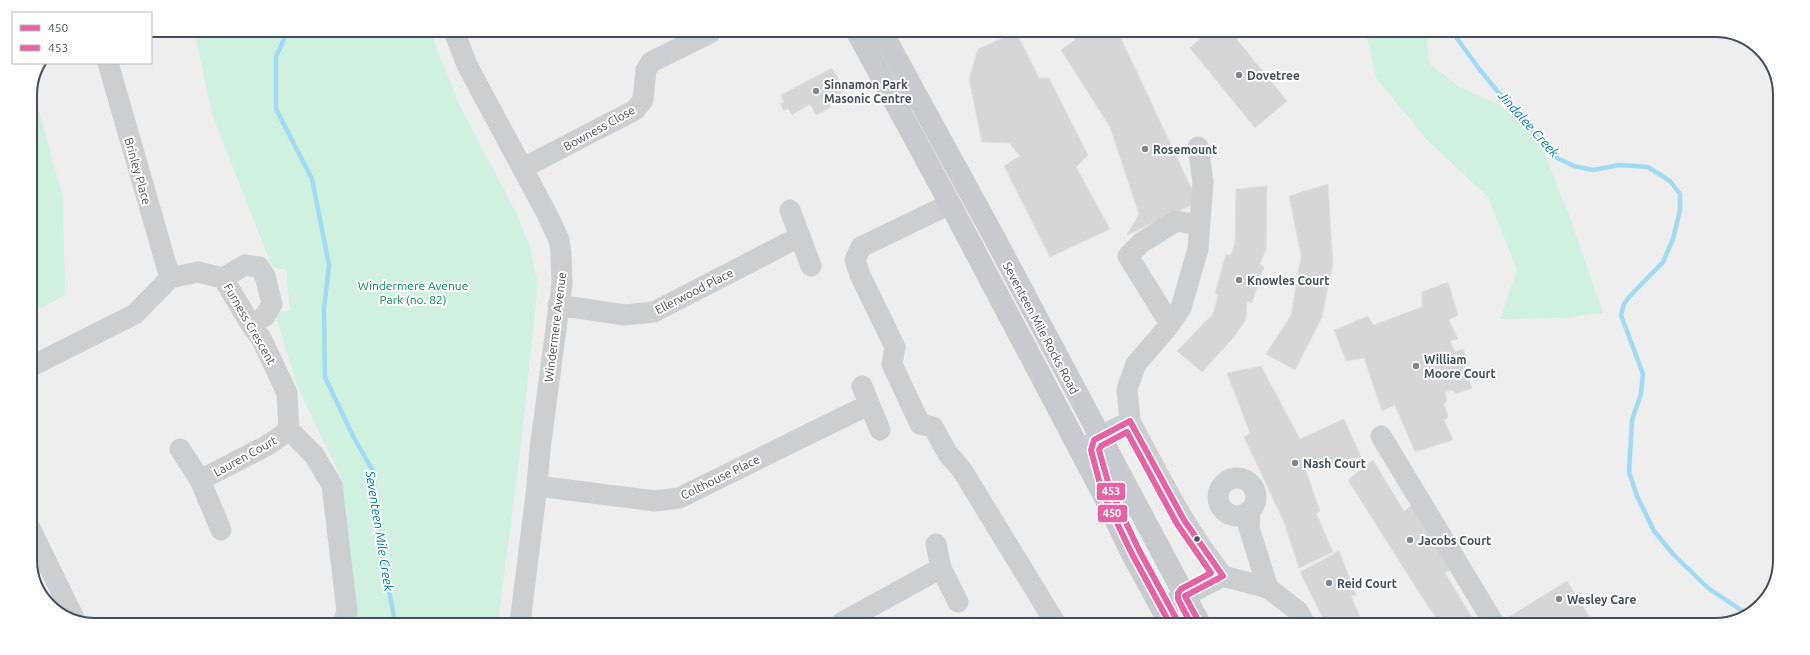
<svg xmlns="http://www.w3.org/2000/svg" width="1810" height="655" font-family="Ubuntu,sans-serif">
	<rect width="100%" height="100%" fill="#efeeee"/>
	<path fill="#d0f1df" d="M194,30L431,31L437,50L461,108L516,213L529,244L538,284L521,445L498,622H354L357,612L341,477L297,386L275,314L290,310L286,270L272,267L212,114Z
		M1366,33H1427L1429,63L1459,87L1500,105L1541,144L1571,221L1603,313L1561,318L1500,319L1517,270L1488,197L1426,139L1376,78Z
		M32,86L63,198L65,295L30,314V91Z"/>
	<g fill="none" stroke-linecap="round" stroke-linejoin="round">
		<path stroke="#a0daf3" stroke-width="4.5" d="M288,30L276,57V109L312,179L329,265L324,309L325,377L353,436L373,471L380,543L395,622
			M1453,33L1480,70L1516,114L1557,158L1574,166L1593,170L1619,165L1648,167L1670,181L1680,194V210L1673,239L1663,262L1629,297L1624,304L1621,315L1643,374L1641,394L1632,420L1629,472L1637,496L1654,531L1673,554L1708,588L1747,614"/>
	</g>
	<path fill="#d6d6d9" stroke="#e0e0e1" d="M1016,32L1039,78H1049L1088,155L1076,167L1110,229L1050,257L1004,166L1020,156L1009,143L982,142L969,79L978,49Z
		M1070,32H1118L1198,202L1127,235L1139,214L1110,127L1061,50L1075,40Z
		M1207,32H1231L1287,101L1255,128L1190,48Z
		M832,68L844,88L842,89L843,92L832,98L830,95L826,97L831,107L816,115L810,104L792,115L788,108L784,111L780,104L784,102L781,95Z
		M1328,184L1333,263L1322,317L1295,370L1266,354L1291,315L1300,262L1301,256L1289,196Z
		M1267,186L1266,249L1260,264L1264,267L1252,303L1247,301L1246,319L1234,337L1202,372L1177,351L1213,314L1218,295L1215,293L1226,255H1231L1235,243L1236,189Z
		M1448,282L1458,315L1449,320L1458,339L1450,341L1455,352L1463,349L1469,364L1463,368L1472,388L1456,394L1453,390L1445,392L1447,400L1444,404L1448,417L1444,420L1453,440L1415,452L1395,405L1382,411L1364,358L1346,361L1334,330L1368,316L1373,325L1422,307V292Z
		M1261,366L1300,439L1344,419L1361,457L1305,468L1320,511L1316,513L1333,552L1299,568L1284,522L1244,437L1250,433L1227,373Z
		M1373,460L1404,511L1412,505L1454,568L1445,573L1473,619L1464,624H1441L1427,605L1348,480Z
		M1339,551L1356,595L1351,596L1363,624H1326L1300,572Z
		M1567,581L1589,616L1575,625H1511L1507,618Z
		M1608,618L1610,625H1594Z"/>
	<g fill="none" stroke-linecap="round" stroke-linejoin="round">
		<path stroke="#cccfd2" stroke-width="21" d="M454,31L467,65L547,214L559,240L561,253L562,284L540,449L537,486L520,623
			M108,63L170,278
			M523,168L635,110L643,100L646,70L651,62L710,33
			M950,204L861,247L855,260L860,275L895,347L892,364L920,424L933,427L948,454L962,470L1056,624
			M790,210L811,266
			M223,278L245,265L259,267L265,276L272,304L265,316L251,325
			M558,305L625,315L654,312L799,237
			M1170,324L1128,256L1141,243L1176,221L1199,225
			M30,367L135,314L170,278L198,272L223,278L251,325L261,338L287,393L289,430L314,455L332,485L347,611L343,622
			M862,386L880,430
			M1130,421L1127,389L1136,364L1167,328L1181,308L1198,249L1203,182L1198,147
			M1381,436L1495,625
			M180,449L200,480L221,530
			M1098,476L1091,450L1094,440L1130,421C1158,474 1185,529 1223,576L1162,608
			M1218 497a19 19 0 1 1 38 0a19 19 0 1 1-38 0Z
			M200,480L268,445L289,430
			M537,486L655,501L679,498L868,405
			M1250,511L1249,528L1268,588
			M30,528L76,622
			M936,544L941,568L958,602
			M1223,576L1268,588L1298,611L1305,624
			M841,623L941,568"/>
		<path stroke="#c7cacf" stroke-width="22" d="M857,32L950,204L1102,492L1132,554L1170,624
			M882,32L993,235L1200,624"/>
		<g stroke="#fff" stroke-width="9">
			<path id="bus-1" d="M1170,624L1132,554L1102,492L1091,450L1094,440L1130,421L1184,520L1223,576L1185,596L1200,624"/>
		</g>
		<g stroke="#fff" stroke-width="9">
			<path id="bus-2" d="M1177,620L1139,550L1110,489L1099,450L1101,446L1127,432L1177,524L1211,573L1181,589L1178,593V599L1191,624"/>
		</g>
		<use href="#bus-1" stroke="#e463a4" stroke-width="6"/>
		<use href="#bus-2" stroke="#e463a4" stroke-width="6"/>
	</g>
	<g fill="#808790" stroke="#fff" stroke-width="1.5">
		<circle cx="1239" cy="75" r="4"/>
		<circle cx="816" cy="91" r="4"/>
		<circle cx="1145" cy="149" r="4"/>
		<circle cx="1239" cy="280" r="4"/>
		<circle cx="1416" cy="366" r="4"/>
		<circle cx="1295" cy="463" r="4"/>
		<circle cx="1410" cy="540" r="4"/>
		<circle cx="1329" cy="583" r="4"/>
		<circle cx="1559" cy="599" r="4"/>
	</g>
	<circle fill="#444f5d" stroke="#fff" stroke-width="1.5" cx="1197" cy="539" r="3.5"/>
	<g text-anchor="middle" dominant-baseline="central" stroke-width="4" stroke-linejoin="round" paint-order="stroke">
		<g font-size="12" font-weight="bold" fill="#444f5d" stroke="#fff" text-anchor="start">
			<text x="1247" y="75">Dovetree</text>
			<text x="824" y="84">Sinnamon Park<tspan x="824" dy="14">Masonic Centre</tspan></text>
			<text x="1153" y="149">Rosemount</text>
			<text x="1247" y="280">Knowles Court</text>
			<text x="1424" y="359">William<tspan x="1424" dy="14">Moore Court</tspan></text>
			<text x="1303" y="463">Nash Court</text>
			<text x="1418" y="540">Jacobs Court</text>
			<text x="1337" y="583">Reid Court</text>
			<text x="1567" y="599">Wesley Care</text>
		</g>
		<g font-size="12" fill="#444f5d" stroke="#fff">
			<text transform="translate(599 128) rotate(-29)">Bowness Close</text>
			<text transform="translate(138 171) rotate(74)">Brinley Place</text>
			<text transform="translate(694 291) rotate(-27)">Ellerwood Place</text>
			<text transform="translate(250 324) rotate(60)">Furness Crescent</text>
			<text transform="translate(555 327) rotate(-83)">Windermere Avenue</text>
			<text transform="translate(1041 328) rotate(62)">Seventeen Mile Rocks Road</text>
			<text transform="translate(245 456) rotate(-29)">Lauren Court</text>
			<text transform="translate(720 477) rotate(-26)">Colthouse Place</text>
		</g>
		<g font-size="12" fill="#0d8654" stroke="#fff">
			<text x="413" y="285">Windermere Avenue<tspan x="413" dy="14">Park (no. 82)</tspan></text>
		</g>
		<g font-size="13" font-style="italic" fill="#017aab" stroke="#fff">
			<text transform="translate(1529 124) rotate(48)">Jindalee Creek</text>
			<text transform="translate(380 531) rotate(81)">Seventeen Mile Creek</text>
		</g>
	</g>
	<path d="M0 0H1810V655H0ZM95 37H1715A58 58 0 0 1 1773 95V560A58 58 0 0 1 1715 618H95A58 58 0 0 1 37 560V95A58 58 0 0 1 95 37Z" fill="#fff" fill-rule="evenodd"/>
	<path fill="none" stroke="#444f5d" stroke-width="2" d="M95 37H1715A58 58 0 0 1 1773 95V560A58 58 0 0 1 1715 618H95A58 58 0 0 1 37 560V95A58 58 0 0 1 95 37Z"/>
	<g stroke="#fff" stroke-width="1.5">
		<rect x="1096" y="482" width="30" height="19" rx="4" fill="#e463a4"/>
		<rect x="1097" y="504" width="31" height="19" rx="4" fill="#e463a4"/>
	</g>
	<g font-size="11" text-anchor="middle" font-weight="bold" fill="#fff">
		<text x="1111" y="495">453</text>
		<text x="1112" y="517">450</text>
	</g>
	<rect x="12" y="12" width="140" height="52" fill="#ffffff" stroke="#b4b9be"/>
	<rect x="20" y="25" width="20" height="6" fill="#e463a4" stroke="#b4b9be"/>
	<text x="48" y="32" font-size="12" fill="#444f5d">450</text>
	<rect x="20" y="45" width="20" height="6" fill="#e463a4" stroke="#b4b9be"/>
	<text x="48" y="52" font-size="12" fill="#444f5d">453</text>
</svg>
